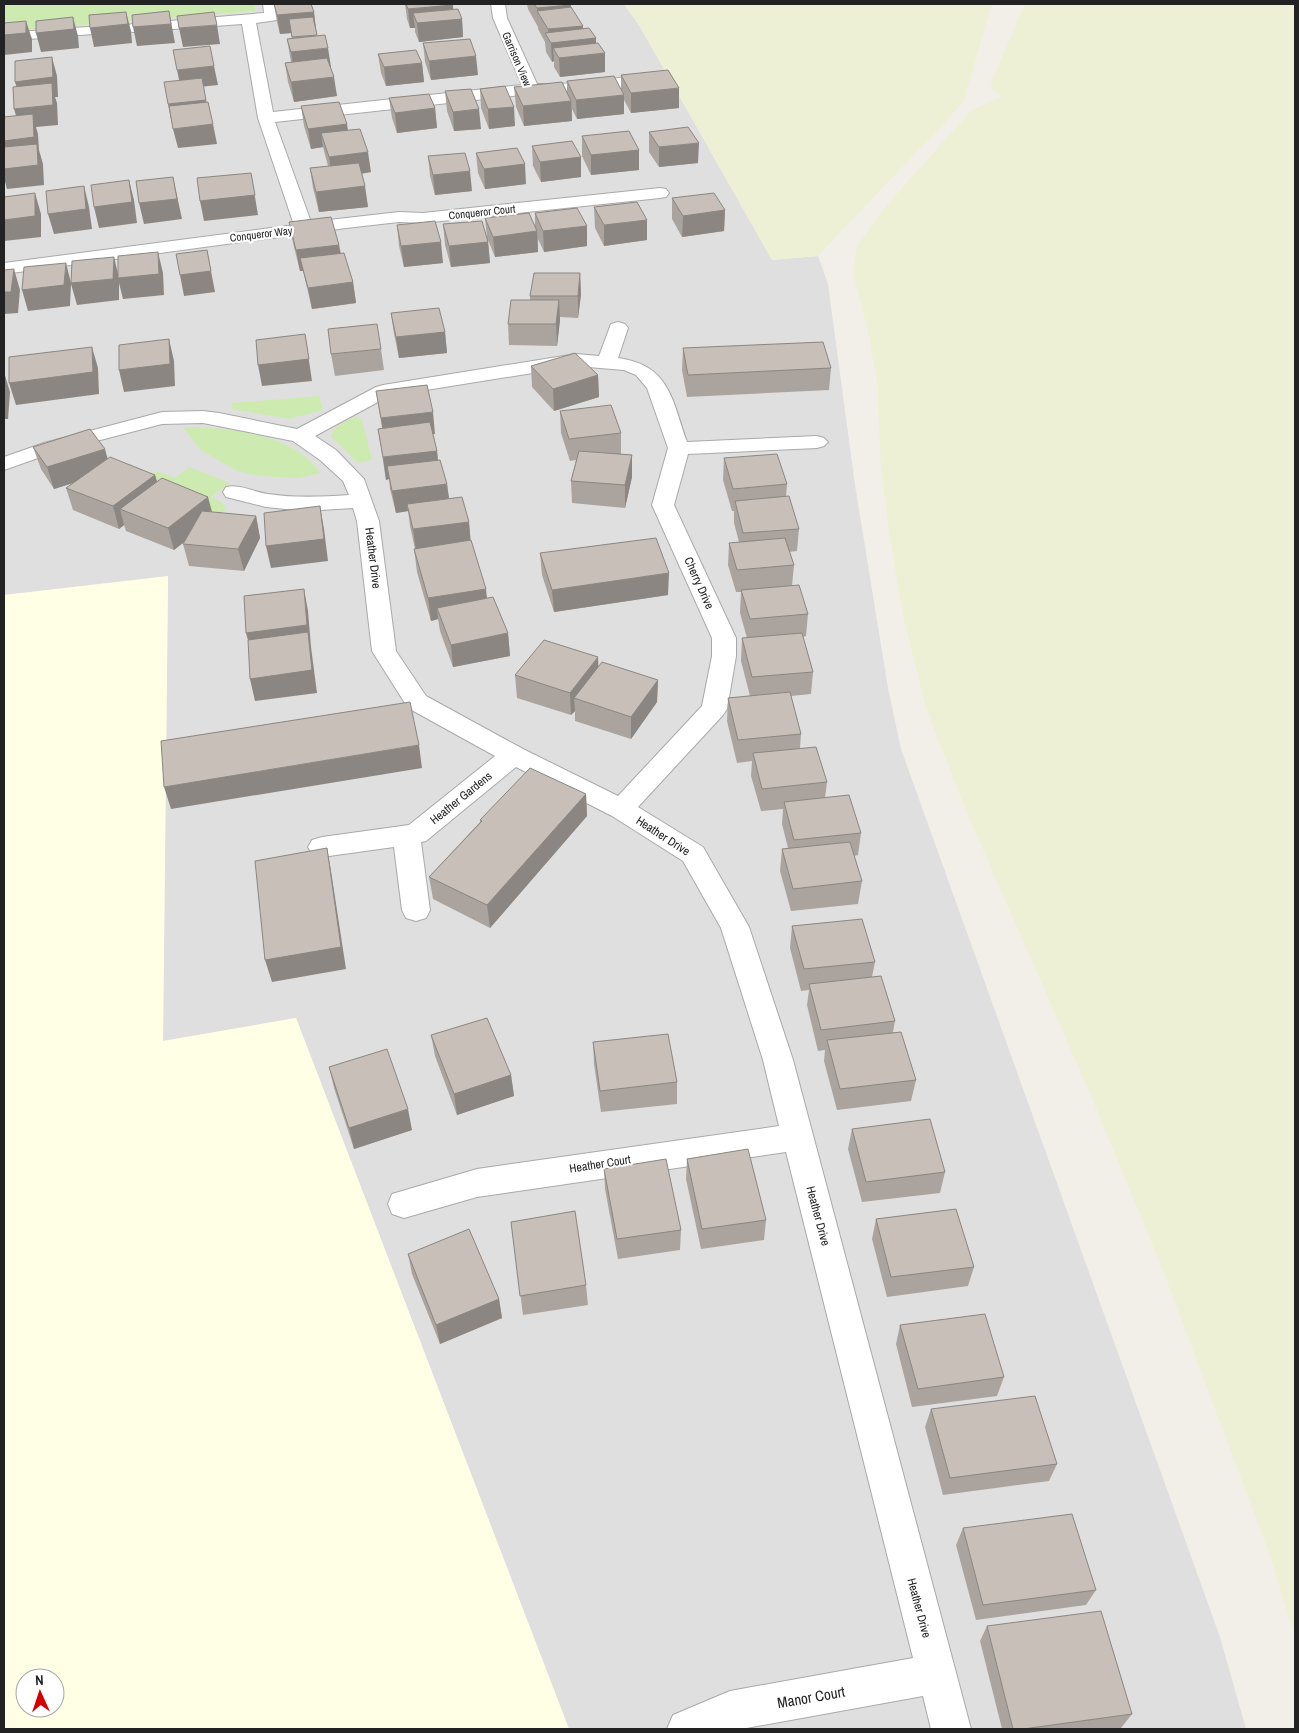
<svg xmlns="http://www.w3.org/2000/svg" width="1299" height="1733" font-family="'Archivo Narrow',sans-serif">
	<rect width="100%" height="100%" fill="#f2efe9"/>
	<path fill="#e0dfdf" d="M255,4H624L639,25L772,260L818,256L828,284L855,485L888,688L901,749L1220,1637L1246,1729H569L296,1018L163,1041L168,577L4,595V32L255,11Z"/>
	<path fill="#ffffe5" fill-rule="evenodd" d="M168,576L163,1041L296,1018L569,1729H4V595ZM25,1678H55V1708H25Z"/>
	<path fill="#eef0d5" d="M624,4H992L963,103L818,256L772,260L639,25Z
		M1025,4H1295V1636L1269,1553L1162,1268L1091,1096L967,813L926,708L903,617L889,532L881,469L877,383L868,330L852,271L857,246L886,206L959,124L972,110L1003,96L993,91L991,83Z"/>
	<path fill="#cdebb0" d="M4,4H255V11L4,32Z
		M319,396L323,410L289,419L232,409V403Z
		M354,417L362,419L372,460L358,463L331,437C334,425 344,422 354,417Z
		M183,427C218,427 265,431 296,450C306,456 313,464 321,473L298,478L259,476L237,471L199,449Z
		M189,467L230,483L211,497L222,502L226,510L214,519L133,485C152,471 152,468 175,478Z"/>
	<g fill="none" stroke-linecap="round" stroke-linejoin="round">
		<g stroke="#a9a9a9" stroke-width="2">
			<path id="minor" d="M263,4H277L279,17L277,20L256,23L273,112L522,85L493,18L491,4H505L507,18L537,84H561L657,74L662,76L665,79L662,82L657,84L561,94H531L275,122L311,222L399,212L423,213L660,188L666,189L669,193L666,197L660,198L423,223L399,222L346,228L4,274V263L294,225L258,118L242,24L133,32L128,31L126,28L128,25L133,24L264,13Z
				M101,26L106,27L108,30L106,33L4,41V33Z
				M618,322L625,324L628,328L618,358C670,365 672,400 687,442L817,436L824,438L828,442L824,446L817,448L688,454L674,505L736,638V656L727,709L723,715L638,807L703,847L749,927L793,1060L971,1729H931L923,1696L741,1729H667L673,1715L730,1691L913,1658L786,1152L477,1197L404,1218L392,1214L388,1204L392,1194L477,1169L779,1126L763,1060L721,928L683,861L612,816L516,767L426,841L421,842L430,910L426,918L416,921L406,918L402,910L394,847L322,857L312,854L308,847L312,840L322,837L409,825L495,756L408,708L372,651L357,521L353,508L305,511L266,507L226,497L223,492L226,487C240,484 254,492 268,494C295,498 321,497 349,495L343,481L320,460L293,441L203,423L162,424L58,451L4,470V457L44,443L162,412L203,411L219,413L297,429L376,387L383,385L576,354L599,356L611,324ZM576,366L624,370L636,375L647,388L668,448L652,505L712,638V656L702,706L618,796L523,749L426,696L396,651L379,521L364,479L336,450L315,436L389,396Z"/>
		</g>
		<use href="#minor" fill="#fff" fill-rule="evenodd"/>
	</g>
	<path fill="#aba49e" d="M274,4L314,12L317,36L331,67H330L337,96L294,102L288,82L285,63L291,62L287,39H292L291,33L280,34L277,22Z
		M405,4H452L453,10L462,19L463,37L419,42L415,32V28H410L407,19Z
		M527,4H570L571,7L583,29L596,38V43L605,72L560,77L554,67V61L552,62L546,52L545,42L538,29V27L528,9Z
		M423,43L478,75L431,80L425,62Z
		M378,54L422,63L424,82L386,86L381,73Z
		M621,75L679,108L631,113L624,100V114L577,119L572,109V121L524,126L516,107L514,87L567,93V81L621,89Z
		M480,89L515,126L489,129L481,108Z
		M445,91L481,129L454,131L447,111Z
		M389,98L435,108L437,128L397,133L392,118Z
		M301,106L348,130L371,172L362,174L368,207L319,212L313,188L310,168L328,166L323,147L311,149L304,126Z
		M649,132L698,163L659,167L649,152Z
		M582,136L639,150V170L591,175L582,156Z
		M532,146L581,157V177L541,182L533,166Z
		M476,153L526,184L485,189L478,173Z
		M428,156L472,191L435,195L430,176Z
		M672,198L725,210L724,231L682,237L672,219Z
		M594,207L647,240L604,246L595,228Z
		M535,213L587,226V246L544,252L538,239V252L495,257L488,240L490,263L451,267L445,245L443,224L487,238L485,218L535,226Z
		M289,222L339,245L341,253L353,282L356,303L312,309L303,271H300L293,243Z
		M397,225L443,263L404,267L399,246Z
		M580,273L581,294L578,318L560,317L557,346L509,345L508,324L530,300V296Z
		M391,313L445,332L447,353L399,358L394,334Z
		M683,348L831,368L829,390L687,397L682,370Z
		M381,349L384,370L335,376L331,354Z
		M531,366L598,375L599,397L554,411L532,387Z
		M376,391L435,434H433L437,451L438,460L447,484L449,498L469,522L470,540L487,598L508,633L510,656L453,667L440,631L438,619L431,621L417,572L414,549H415L410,526L408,511L396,513L390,489L389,479L386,480L378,429L382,428Z
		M560,411L621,433V454L632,455V477L625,508L572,503L571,481L576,460L570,461L561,433Z
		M33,447L108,459L155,475L157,481L212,512L256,516L260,538L244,571L189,566L183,544L185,541L174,550L126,531L124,525L119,529L73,510L66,488L73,483L54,489L41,469Z
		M724,458L787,484L786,497L799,529L797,551L789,552L794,565L792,586L808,614L806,636L803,637L813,672L811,694L791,696L801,734L800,748L827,782L825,798L861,833L858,855L854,856L862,881L858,904L791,911L780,871L782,849L788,848L782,824L783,809L761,811L751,776L752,761L737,763L727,721L728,698L750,696L741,661L742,638H747L740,613L741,592H736L728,565L729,543L739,542L734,523V511H732L723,480Z
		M540,553L668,595L554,612L542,575Z
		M599,667L658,680L657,702L631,739L575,721V711L571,715L517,698L515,675Z
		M586,794L587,816L490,928L433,899L429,877L480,822V820Z
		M792,926L875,962L872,977L895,1021L893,1032L916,1080L911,1101L837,1110L824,1061L825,1050L818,1051L807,1005L809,990L801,991L790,948Z
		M431,1035L511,1075L514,1096L457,1115L435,1056Z
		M593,1042L677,1082V1104L601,1112L594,1064Z
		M329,1067L412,1130L354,1149L334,1088Z
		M852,1129L945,1172L940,1193L862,1202L848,1149Z
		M687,1159L766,1220L764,1240L701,1249L686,1179Z
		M604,1169L681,1230L680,1250L618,1259L605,1189Z
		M876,1219L974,1267L968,1286L887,1297L872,1239Z
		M511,1222L586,1285L588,1305L523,1315Z
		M408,1254L499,1299L502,1318L440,1344L412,1274Z
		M900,1325L1004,1377L997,1396L912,1407L896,1344Z
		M931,1409L1057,1464L1049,1481L943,1495L925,1427Z
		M963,1528L1096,1590L1086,1605L976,1620L956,1545Z
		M987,1626L1132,1714L1121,1728L1110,1729H1002L980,1641Z"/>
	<path fill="#8b8681" d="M453,5L454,19H462L463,37L419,42L417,23L413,13L415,28H410L408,9Z
		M571,5V23L537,11L538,27L537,8Z
		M169,11L175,43L137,46L133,27Z
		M126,12L131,31L132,43L94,47L90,28Z
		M314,12L316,31L280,34L277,15Z
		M73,17L78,36L79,48L41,52L36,33Z
		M26,21L32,39V52L4,55V35Z
		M217,25L220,44L183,47L179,28Z
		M583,26V39L596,38V54L605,53V72L560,77L559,58L553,48L554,61L552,62L551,43L548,39V29Z
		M328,48L331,67L294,71L291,52Z
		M476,56L478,75L431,80L429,61Z
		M52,57L57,76L58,97H55L57,103L58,125L36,127L38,134L39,150L43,164L44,185L7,189L4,178V141L20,129L14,109L21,101L15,82Z
		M422,63L424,82L386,86L384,67Z
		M214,66L218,85L181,89L177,70Z
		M334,77L337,96L294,102L291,82Z
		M679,88V108L631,113V93Z
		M624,95V114L577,119L576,100Z
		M206,100L210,119L172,124L168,104Z
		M571,101L572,121L524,126L523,106Z
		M514,107L515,126L489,129L488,109Z
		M435,108L437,128L397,133L395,113Z
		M479,109L481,129L454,131L453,112Z
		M213,124L217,144L178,148L173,129Z
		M347,124L350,144L321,133L323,147L311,149L308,129Z
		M699,143L698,163L659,167V147Z
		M639,150V170L591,175V155Z
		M368,152L371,172L332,177L329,157Z
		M581,157V177L541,182L540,162Z
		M525,164L526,184L485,189L484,169Z
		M470,171L472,191L435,195L433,175Z
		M251,173L258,215L204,221L200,201Z
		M173,177L182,219L144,224L139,203Z
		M129,180L134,200L137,223L99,228L94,207Z
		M84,186L89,207L92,229L54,234L48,214Z
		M365,186L368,207L319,212L316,192Z
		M35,193L41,214V237L4,241V220Z
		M725,210L724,231L682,237L683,216Z
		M647,220V240L604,246V225Z
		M587,226V246L544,252L543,231Z
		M537,231L538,252L495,257L493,237Z
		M441,242L443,263L404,267L401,246Z
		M488,242L490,263L451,267L449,246Z
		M339,245L342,266L300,258L303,271H300L296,250Z
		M207,250L215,292L184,296L180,275Z
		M158,252L163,273L164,295L123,299L119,283V300L77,305L71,284L70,306L28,311L22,290L66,263L71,283L114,257L119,278Z
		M14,269L20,290L18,313L4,314V292Z
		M580,273L581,294L578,318V296Z
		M353,282L356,303L312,309L308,288Z
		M559,300L560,321L557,346L556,324Z
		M445,332L447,353L399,358L396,337Z
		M305,334L312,381L262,386L258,365Z
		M169,339L174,361L175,386L124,392L119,370Z
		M92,347L98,368L99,394L16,405L9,383Z
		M4,372L10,392L8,419H4Z
		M598,375L599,397L554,411L553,389Z
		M433,412L435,434L384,440L381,418Z
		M105,449L111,471L54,489L47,467Z
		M437,451L439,473L387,466L389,479L386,480L383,457Z
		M632,455V477L625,508V485Z
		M155,475L161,497L120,509L124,525L119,529L113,506Z
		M447,484L450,506L407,504L408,511L396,513L392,491Z
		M208,497L214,519L174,550L168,528Z
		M320,506L324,529L328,561L271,568L266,546Z
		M256,516L260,538L244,571L238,549Z
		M469,522L471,544L416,552L413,529Z
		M669,573L668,595L554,612L552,590Z
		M304,589L308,611L311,647L317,693L255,701L250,679L252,655L246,633Z
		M486,589L488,611L437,608L438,619L431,621L428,598Z
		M508,633L510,656L453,667L451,645Z
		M598,657L599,679L574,698L575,711L571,715L570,693Z
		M658,680L657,702L631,739V717Z
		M419,745L422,768L171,809L164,787Z
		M586,794L587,816L490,928L487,905Z
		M327,848L331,871L346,969L272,982L265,960Z
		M511,1075L514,1096L457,1115L454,1094Z
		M408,1109L412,1130L354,1149L349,1128Z
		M499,1299L502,1318L440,1344L436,1325Z"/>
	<path fill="#c7bfb8" stroke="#8b8681" d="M274,4H311L314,12L277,15Z
		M406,4H452L453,5L408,9Z
		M534,4H570L571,5L537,8Z
		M571,7L583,26L548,29L537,11Z
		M458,9L462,19L417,23L413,13Z
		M169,11L171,24L133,27L132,15Z
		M126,12L128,24L90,28L89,15Z
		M214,12L217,25L179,28L177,16Z
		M73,17L74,29L36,33V21Z
		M313,17L317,35L292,37L289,19Z
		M26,21V33L4,35V23Z
		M589,28L596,38L551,43L545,33Z
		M325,35L328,48L291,52L287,39Z
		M470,39L476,56L429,61L423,43Z
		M598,43L605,53L559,58L553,48Z
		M210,46L214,66L177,70L173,50Z
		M416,50L422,63L384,67L378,54Z
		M52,57L53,77L15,82V61Z
		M327,58L334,77L291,82L285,63Z
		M668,70L679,88L631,93L621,75Z
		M614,76L624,95L576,100L567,81Z
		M202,78L206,100L168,104L164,82Z
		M562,82L571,101L523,106L514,87Z
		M52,83L53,105L14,109L13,87Z
		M505,86L514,107L488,109L480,89Z
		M471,89L479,109L453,112L445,91Z
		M429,94L435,108L395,113L389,98Z
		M208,102L213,124L173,129L169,106Z
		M339,102L347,124L308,129L301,106Z
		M33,114L34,137L4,141V117Z
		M688,127L699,143L659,147L649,132Z
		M360,129L368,152L329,157L321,133Z
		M629,131L639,150L591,155L582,136Z
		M572,141L581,157L540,162L532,146Z
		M37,144L38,165L4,169V147Z
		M517,148L525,164L484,169L476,153Z
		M465,153L470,171L433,175L428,156Z
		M359,163L365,186L316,192L310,168Z
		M251,173L255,195L200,201L197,178Z
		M173,177L177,199L139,203L136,181Z
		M129,180L132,202L94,207L91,185Z
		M84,186L86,209L48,214L46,191Z
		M35,193V216L4,220V197Z
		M714,193L725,210L683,216L672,198Z
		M637,202L647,220L604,225L594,207Z
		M577,208L587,226L543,231L535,213Z
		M529,213L537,231L493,237L485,218Z
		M331,217L339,245L296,250L289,222Z
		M435,221L441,242L401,246L397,225Z
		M482,221L488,242L449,246L443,224Z
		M207,250L211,271L180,275L176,254Z
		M158,252L159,274L118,278V256Z
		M344,253L353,282L308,288L300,258Z
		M114,257L113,279L71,283L72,261Z
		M66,263L64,285L22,290L24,267Z
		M14,269L11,292H4V270Z
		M534,273H580L578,296H530Z
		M511,300H559L556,324H508Z
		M439,308L445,332L396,337L391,313Z
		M377,324L381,349L331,354L328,329Z
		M305,334L309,359L258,365L256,340Z
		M169,339L170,364L119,370V345Z
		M823,342L831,368L688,375L683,348Z
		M92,347L93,372L9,383V357Z
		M575,353L598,375L553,389L531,366Z
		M427,385L433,412L381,418L376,391Z
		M611,405L621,433L569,439L560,411Z
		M430,422L437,451L383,457L378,429Z
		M90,429L105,449L47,467L33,447Z
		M579,451L632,455L625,485L571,481Z
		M777,454L787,484L733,489L724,458Z
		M110,457L155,475L113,506L66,488Z
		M440,460L447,484L392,491L387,466Z
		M162,478L208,497L168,528L120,509Z
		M789,496L799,529L743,533L735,501Z
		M462,497L469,522L413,529L407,504Z
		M320,506L324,539L266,546L264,513Z
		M202,511L256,516L238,549L183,544Z
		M656,538L669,573L552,590L540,553Z
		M785,538L794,565L737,570L729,543Z
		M471,540L486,589L428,598L414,549Z
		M799,585L808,614L750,619L741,590Z
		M304,589L307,625L246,633L244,596Z
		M493,597L508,633L451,645L437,608Z
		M308,632L312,670L250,679L248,640Z
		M802,633L813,672L752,677L742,638Z
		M544,640L598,657L570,693L515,675Z
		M602,662L658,680L631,717L574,698Z
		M790,692L801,734L738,740L728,698Z
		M410,702L419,745L164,787L161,741Z
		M816,747L827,782L762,789L753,753Z
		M530,768L586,794L487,905L429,877L482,821L480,820Z
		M849,795L861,833L794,840L784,802Z
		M850,842L862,881L793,889L782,849Z
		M327,848L341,947L265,960L255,861Z
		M862,919L875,962L804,969L792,926Z
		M881,976L895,1021L821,1030L809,984Z
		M487,1018L511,1075L454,1094L431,1035Z
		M901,1032L916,1080L840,1089L827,1040Z
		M668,1034L677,1082L600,1091L593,1042Z
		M387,1049L408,1109L349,1128L329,1067Z
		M930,1119L945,1172L866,1182L852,1129Z
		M748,1149L766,1220L702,1229L687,1159Z
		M666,1159L681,1230L617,1239L604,1169Z
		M956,1209L974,1267L891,1277L876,1219Z
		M575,1211L586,1285L520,1296L511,1222Z
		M469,1229L499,1299L436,1325L408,1254Z
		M985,1314L1004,1377L918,1389L900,1325Z
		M1035,1396L1057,1464L950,1478L931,1409Z
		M1072,1514L1096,1590L983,1605L963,1528Z
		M1101,1611L1132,1714L1023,1729H1013L987,1626Z"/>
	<g text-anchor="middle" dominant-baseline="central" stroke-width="4.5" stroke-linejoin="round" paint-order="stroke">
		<g font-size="11" fill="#222" stroke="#fff">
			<text transform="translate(517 59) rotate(67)">Garrison View</text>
			<text transform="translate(482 212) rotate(-6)">Conqueror Court</text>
			<text transform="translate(261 234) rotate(-7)">Conqueror Way</text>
		</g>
		<g font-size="12" fill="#222" stroke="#fff">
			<text transform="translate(373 558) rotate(83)">Heather Drive</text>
			<text transform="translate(699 583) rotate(66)">Cherry Drive</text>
			<text transform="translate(461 798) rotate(-39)">Heather Gardens</text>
			<text transform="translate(663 836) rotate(33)">Heather Drive</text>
			<text transform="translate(600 1164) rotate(-9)">Heather Court</text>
			<text transform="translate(818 1216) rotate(75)">Heather Drive</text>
			<text transform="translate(919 1608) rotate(75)">Heather Drive</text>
		</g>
		<g font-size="15" fill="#222" stroke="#fff">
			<text transform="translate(811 1697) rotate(-10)">Manor Court</text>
		</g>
	</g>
	<rect width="1299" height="1733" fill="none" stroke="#222222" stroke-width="10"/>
	<g transform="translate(40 1693) rotate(357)"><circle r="24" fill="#ffffff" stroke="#a7a7a7"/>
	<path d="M0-4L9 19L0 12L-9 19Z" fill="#d40000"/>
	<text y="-8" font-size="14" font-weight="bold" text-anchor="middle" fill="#222222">N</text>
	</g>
</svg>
